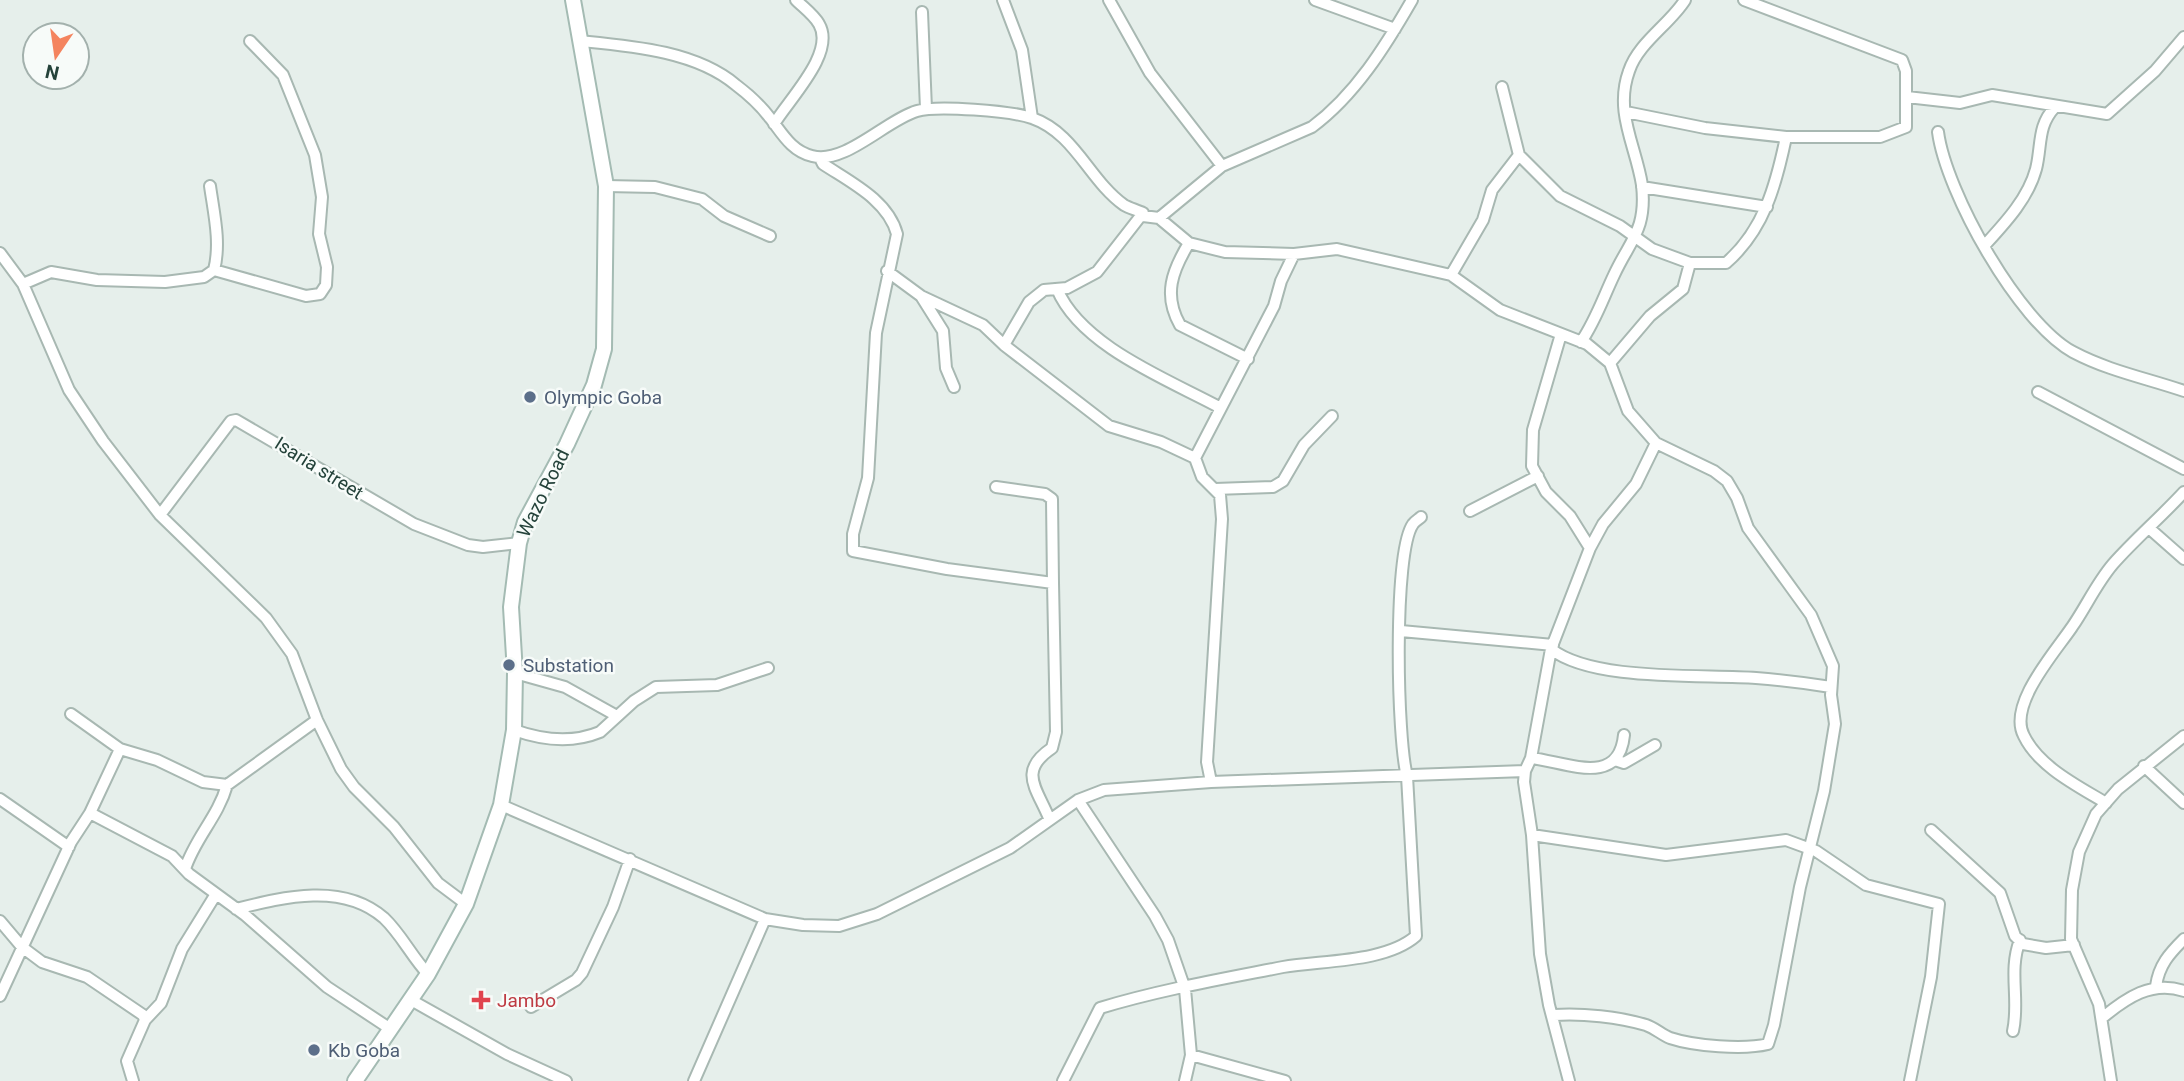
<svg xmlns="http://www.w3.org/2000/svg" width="2184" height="1081" font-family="Roboto,sans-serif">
	<rect width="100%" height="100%" fill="#e6efeb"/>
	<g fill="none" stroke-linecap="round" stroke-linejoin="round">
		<g stroke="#a8b8b2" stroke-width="14">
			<path id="street" d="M1003,0L1022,50L1032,118
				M1109,0L1150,73L1222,166
				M1315,0L1395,29
				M922,12L926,109
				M580,41C631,46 696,51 736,85C748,94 761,106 770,118C782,133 791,151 812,156C845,165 886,120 917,111C937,105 1011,111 1032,118C1075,133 1089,180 1124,205C1129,208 1137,210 1143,213V216L1159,218L1189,243L1225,252L1294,254L1337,249L1451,275L1500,310L1587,344L1610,363L1628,411L1656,443L1714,471L1727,481L1737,498L1748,528L1811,615L1833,666L1831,695L1835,724L1824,791L1800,887L1774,1025L1768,1044C1744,1050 1694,1046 1670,1038C1662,1035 1655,1028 1646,1025C1619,1017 1582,1013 1554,1015
				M1502,87L1519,155
				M1907,97L1960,103L1992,95L2107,114L2155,71L2184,37
				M1626,112L1705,128L1786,137H1880L1906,127V71L1902,60L1744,0
				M774,124C789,99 836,53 819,24C814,15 803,7 796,0
				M1938,132C1946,192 2018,322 2073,352C2109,371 2146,378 2184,391
				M820,158L823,164C850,182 888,200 897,234L876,333L868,478L853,534V551L947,569L1053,583L1052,499L1045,494L996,487
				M606,186L655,187L702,199L724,216L770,236
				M1642,187L1767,207
				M1159,218L1222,166L1312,127C1355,95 1385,47 1412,0
				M1189,243C1172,271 1163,295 1180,325L1248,359
				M1984,246C2004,224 2028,199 2036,169C2042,145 2037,126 2055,107
				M0,253L23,284L69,390L103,441L160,515L266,618L292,654L317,720L341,769L354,787L394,827L438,883L466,904
				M214,270L306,296L320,294L326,285L327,267L319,234L322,197L315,155L283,75L250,41
				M887,271L921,296L983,325L1004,345L1109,426L1161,442L1195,458L1202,477L1220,495L1222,519L1207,762L1211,782
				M1451,275L1483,220L1492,190L1519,155L1560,196L1620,226L1652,249L1690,263H1726C1764,230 1776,185 1786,137
				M23,284L51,272L97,280L165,282L204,277L214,270C221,243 214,214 210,186
				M1057,289C1081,346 1167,379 1219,407
				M921,296L943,331L946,368L954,387
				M1561,334L1533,430L1532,466L1546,492L1570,516L1590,548
				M1581,342C1596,320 1603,298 1614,275C1630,240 1647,230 1642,185C1636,146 1614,112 1629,71C1638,43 1670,24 1685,0
				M1004,345L1029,302L1044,290L1067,288L1097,272L1143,213
				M1610,363L1650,316L1683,289L1690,263
				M2038,392L2184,469
				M1195,458L1274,306L1281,281L1294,254
				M1215,489L1273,487L1283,481L1304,445L1332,416
				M1470,511L1538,476
				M160,515L231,421L236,420L414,524L468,545L483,547L519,543
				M2150,529L2184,559
				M1401,631L1553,645
				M1551,649C1593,682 1703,674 1756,678C1781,680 1806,683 1831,687
				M515,673L565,687L617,716
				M71,714L120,749L157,760L203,782L227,785L317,720
				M514,730C542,740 571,744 600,732L634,701L656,687L717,685L768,668
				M1531,758C1566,762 1619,788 1624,735
				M1615,760L1624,763L1655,745
				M2144,766L2184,803
				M0,799L69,847
				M1078,800L1155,916L1168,940L1185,989L1191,1055L1185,1081
				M2106,803C2078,786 2039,767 2024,736C2007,705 2056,651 2072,627C2086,607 2096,584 2113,564C2135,539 2161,517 2184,492
				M501,805L765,919L803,925L839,926L877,914L1010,848L1078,800L1104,790L1211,782L1525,771
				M90,813L172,856L189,874L245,915L327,987L389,1028
				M1049,818C1036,787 1018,771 1052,748L1056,732L1053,583
				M1931,830L2000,893L2015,936L2023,944L2046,948L2074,945
				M1532,835L1666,855L1786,840L1816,851L1866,885L1939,904L1931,977L1910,1081
				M185,869C195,838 218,817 227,785
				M236,909C284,897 343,882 384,918C401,934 412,957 428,974
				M0,921L22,947L42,962L87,977L143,1015L145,1020L127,1061L133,1081
				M2156,986C2159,965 2169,954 2184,939
				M0,996L71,842L90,813L120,749
				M411,1000L507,1054L566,1081
				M531,1007L576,980L582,973L613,907L630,859
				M2102,1018C2126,998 2152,980 2184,991
				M145,1020L161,1003L182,949L216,894
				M2013,1031C2020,1000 2008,971 2020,940
				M1191,1055L1285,1081
				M694,1081L765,919
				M1063,1081L1100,1008C1159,990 1222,979 1283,967C1322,960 1385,963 1416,936L1407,776C1397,740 1393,552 1413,524C1415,521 1419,519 1421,517
				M1569,1081L1549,1005L1540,954L1532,835L1524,782L1525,771L1531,758L1551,649L1590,548L1603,524L1636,484L1656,443
				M2111,1081L2099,1004L2071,939L2072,890L2079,852L2096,814L2118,789L2184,736"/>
		</g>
		<g stroke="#a4bbb3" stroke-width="18">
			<path id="secondary" d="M355,1081L428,974L466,904L501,805L514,730L515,673L511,607L519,543L525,522L567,444L594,385L604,349L606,186L573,0"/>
		</g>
		<use href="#street" stroke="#fff" stroke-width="10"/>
		<use href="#secondary" stroke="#fff" stroke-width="14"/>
	</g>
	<g fill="#5c6f8a" stroke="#f7fbf9" stroke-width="2.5">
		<circle cx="530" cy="397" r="7"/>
		<circle cx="509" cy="665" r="7"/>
		<circle cx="314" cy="1050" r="7"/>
	</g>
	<path fill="#e0444e" stroke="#f7fbf9" stroke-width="2.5" d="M477.5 989.5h7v7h7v7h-7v7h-7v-7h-7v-7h7z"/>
	<g text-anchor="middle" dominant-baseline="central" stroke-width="5" stroke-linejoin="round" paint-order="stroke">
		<g font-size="19" fill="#4e5e75" stroke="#f7fbf9" text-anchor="start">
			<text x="544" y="397">Olympic Goba</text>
			<text x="523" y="665">Substation</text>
			<text x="328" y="1050">Kb Goba</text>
		</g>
		<g font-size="19" fill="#24423a" stroke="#f7fbf9">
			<text transform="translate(319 468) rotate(32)">Isaria street</text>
			<text transform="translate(543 493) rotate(-64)">Wazo Road</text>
		</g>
		<g font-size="19" fill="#be3a42" stroke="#f7fbf9" text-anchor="start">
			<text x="497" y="1000">Jambo</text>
		</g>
	</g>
	<g transform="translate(56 56) rotate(193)"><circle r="33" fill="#f7fbf9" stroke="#a3b1ad" stroke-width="2"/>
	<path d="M0-5L12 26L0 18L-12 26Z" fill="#f4845f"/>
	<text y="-10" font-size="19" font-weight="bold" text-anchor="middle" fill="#24423a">N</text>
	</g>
</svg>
